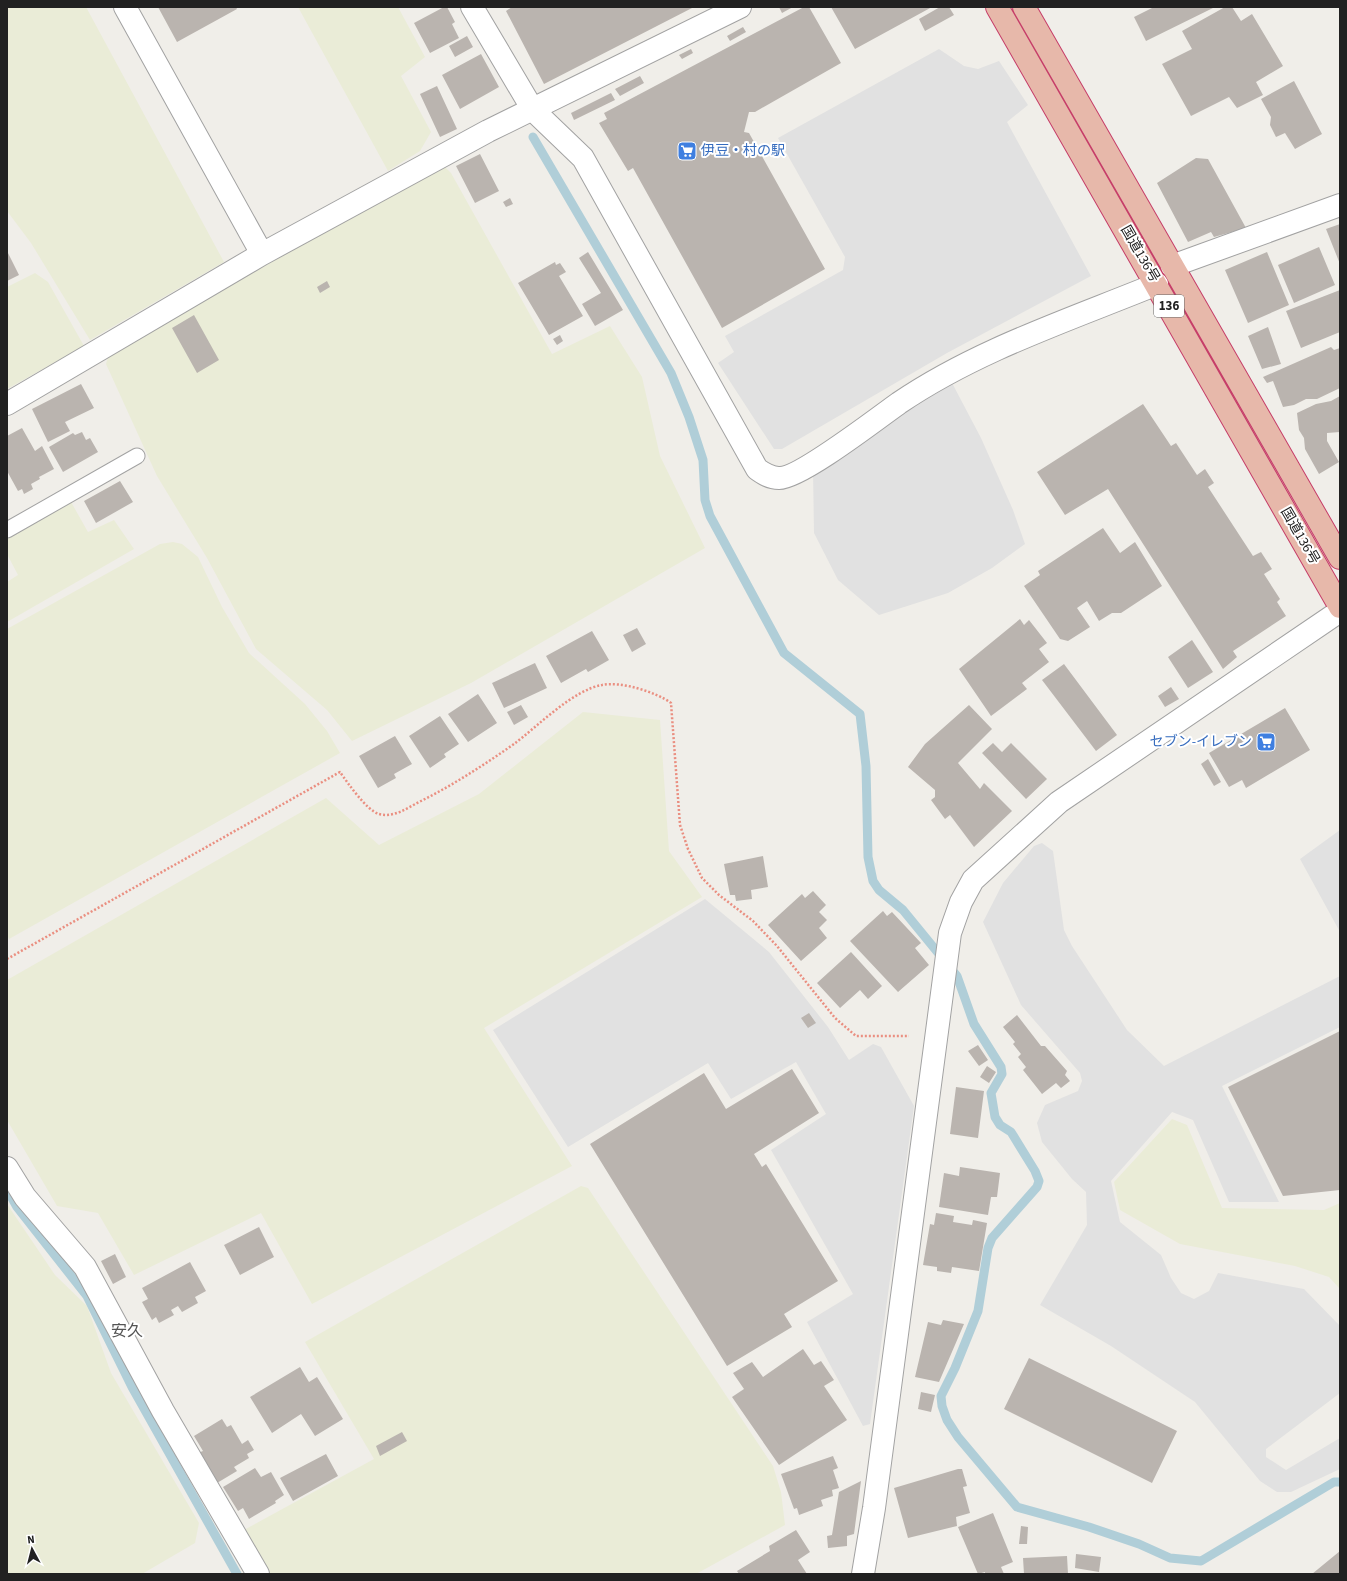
<svg xmlns="http://www.w3.org/2000/svg" width="1347" height="1581" font-family="'Source Sans 3','Noto Sans JP',sans-serif">
	<rect width="100%" height="100%" fill="#f0eee9"/>
	<path fill="#eaecd7" d="M7,7H86L224,262L90,340L31,243L7,211Z
		M298,7H398L425,57L401,76L431,132L420,151L388,171Z
		M443,165L451,173L552,354L610,326L642,377L660,456L705,548L471,683L352,741L327,710L256,649L207,558L157,476L106,364L109,354Z
		M35,273L48,282L84,346L7,389V287Z
		M71,502L88,532L114,520L134,549L7,622V582L18,575L7,554V539Z
		M173,542L182,544L198,557L222,607L249,653L305,704L327,731L340,753L9,939L7,935V629L160,544Z
		M583,712L660,720L669,851L702,897L484,1028L572,1166L312,1304L261,1213L134,1275L98,1213L57,1206L7,1120V980L326,798L379,845L479,794Z
		M1172,1119L1187,1125L1222,1208L1324,1210L1340,1203V1289L1329,1277L1295,1266L1180,1244L1120,1210L1114,1182Z
		M581,1186L588,1188L773,1466L781,1492L785,1525L696,1574H269L244,1530L374,1459L305,1342Z
		M7,1204L55,1275L87,1306L111,1373L199,1523L195,1543L142,1574H7Z"/>
	<path fill="#e1e1e1" d="M939,49L964,66L978,69L999,61L1028,105L1007,122L1091,276L947,353L782,449H774L718,363L734,352L725,336L843,270L845,257L778,138Z
		M951,381L981,438L1013,510L1025,544L992,568L948,593L879,615L838,580L814,533L813,469Z
		M1340,830V932L1300,859Z
		M1042,843L1053,851L1064,930L1072,946L1127,1030L1164,1066L1340,976V1027L1222,1086L1279,1202H1229L1193,1120L1172,1112L1111,1181L1120,1222L1161,1255L1171,1278L1181,1293L1194,1299L1209,1291L1218,1273L1304,1289L1340,1326V1393L1266,1449V1457L1286,1470L1340,1438V1469L1291,1492H1277L1260,1481L1195,1402L1111,1346L1040,1305L1087,1225L1086,1192L1072,1179L1042,1142L1037,1123L1045,1105L1078,1091L1082,1081L1080,1073L1021,1005L983,922L1003,883L1034,846Z
		M705,899L769,952L828,1027L849,1060L873,1044L881,1047L914,1106L870,1424L863,1426L807,1322L853,1294L771,1150L826,1114L796,1062L731,1099L708,1063L568,1147L493,1030Z"/>
	<g fill="none" stroke-linecap="round" stroke-linejoin="round">
		<path stroke="#b0ced8" stroke-width="9" d="M533,137L671,373L689,417L703,460L705,500L710,516L784,653L860,714L866,766L868,857L873,881L879,890L903,910L957,976L974,1024L1001,1067L1002,1074L991,1093L995,1117L1000,1125L1011,1132L1035,1171L1039,1181L1037,1187L992,1238L988,1248L978,1311L955,1368L941,1396L942,1406L947,1420L958,1437L1017,1507L1089,1527L1139,1544L1170,1558L1201,1561L1334,1482H1340
			M7,1189L17,1207L87,1296L132,1387L237,1574"/>
	</g>
	<path fill="#bab4af" d="M158,7H236L237,9L177,42Z
		M444,7H447L455,22L452,24L459,38L430,53L414,23Z
		M512,7H694L544,84L506,11Z
		M779,7H793L782,13Z
		M804,7H809L841,63L755,112H749L744,132L749,133L825,269L722,328L633,168L628,171L599,123L607,119L604,113Z
		M831,7H932L855,49Z
		M940,7H949L954,15L925,31L919,19Z
		M1154,7H1215L1146,41L1134,17Z
		M1225,7H1232L1241,21L1252,14L1283,66L1256,82L1263,95L1237,108L1229,97L1191,116L1162,64L1192,49L1182,31Z
		M743,27L746,32L730,41L727,36Z
		M467,36L473,47L455,57L449,46Z
		M691,49L693,53L682,59L679,55Z
		M481,54L499,87L460,109L442,75Z
		M640,76L644,83L620,96L615,89Z
		M1294,81L1322,134L1295,149L1285,133L1276,137L1270,125L1271,117L1261,99Z
		M437,86L457,129L440,137L420,94Z
		M611,93L615,100L574,120L571,113Z
		M480,154L499,191L475,203L456,166Z
		M1196,158L1208,159L1246,228L1214,237L1211,232L1188,242L1157,183Z
		M510,198L513,204L506,207L503,202Z
		M1340,224V264L1326,229Z
		M1319,247L1335,285L1294,303L1278,265Z
		M7,251L19,275L7,281Z
		M588,252L623,310L595,326L582,304L601,293L579,258Z
		M1267,252L1289,305L1248,323L1225,270Z
		M555,262L556,265L560,263L566,272L559,276L583,316L549,335L518,283Z
		M327,281L330,287L320,293L317,287Z
		M1340,290V332L1301,348L1286,311Z
		M194,315L219,360L197,373L172,328Z
		M1268,327L1281,364L1262,369L1248,336Z
		M560,335L563,341L557,345L553,339Z
		M1331,347L1334,350L1340,348V388L1317,399H1306L1294,405L1283,407L1273,381L1267,383L1263,377Z
		M81,384L94,408L65,422L70,431L48,442L32,409Z
		M1340,396V432L1327,433V441L1339,462L1319,474L1305,449L1304,438L1299,430L1297,413L1316,404L1331,401Z
		M1143,404L1171,446L1176,443L1197,475L1205,469L1214,483L1208,487L1253,556L1261,552L1272,569L1264,574L1280,599L1277,602L1286,616L1233,651L1237,657L1223,669L1108,489L1065,515L1037,472Z
		M22,428L35,451L42,446L54,469L39,477L40,479L31,484L33,489L24,494L22,489L18,491L7,471V436Z
		M82,432L86,440L90,438L98,452L63,472L49,447L73,433L75,435Z
		M120,481L133,502L96,523L84,501Z
		M1103,528L1120,553L1135,542L1162,586L1121,613H1112L1099,621L1087,601L1077,608L1090,627L1068,641L1060,639L1024,586L1040,575L1038,571Z
		M1020,619L1024,625L1029,620L1047,643L1039,649L1049,662L1022,683L1027,689L991,716L959,669Z
		M637,628L646,644L632,652L623,635Z
		M592,631L609,660L588,672L586,669L561,683L546,656Z
		M1192,640L1213,672L1188,688L1168,657Z
		M535,663L547,688L504,708L492,683Z
		M1064,664L1117,735L1096,751L1042,680Z
		M1171,687L1179,699L1165,707L1158,696Z
		M478,694L497,723L468,742L448,714Z
		M521,705L528,717L514,725L507,712Z
		M969,705L992,729L958,763L980,789L984,783L1012,811L974,847L950,815L945,819L931,800L935,797V790L908,767L925,744Z
		M1285,708L1310,750L1246,788L1242,780L1229,787L1209,753Z
		M440,716L459,744L444,754L446,757L430,768L409,736Z
		M395,736L412,764L394,774L396,778L378,788L359,756Z
		M993,743L1002,752L1011,743L1047,779L1026,799L982,753Z
		M1208,759L1221,782L1214,786L1201,764Z
		M763,856L768,887L751,890L752,899L736,901L735,895H730L724,864Z
		M813,891L826,905L819,912L827,920L819,928L827,938L801,961L768,925L802,894L805,898Z
		M883,911L887,916L892,912L921,943L915,948L929,965L898,992L850,941Z
		M851,952L882,986L868,999L860,990L840,1008L817,983Z
		M809,1013L816,1023L808,1028L801,1018Z
		M1017,1015L1041,1046H1045L1067,1071L1065,1075L1070,1081L1061,1088L1056,1083L1042,1094L1023,1070L1026,1067L1018,1057L1021,1054L1013,1044L1015,1042L1003,1027Z
		M1340,1031V1190L1283,1196L1228,1087Z
		M978,1045L988,1060L979,1066L968,1051Z
		M987,1066L996,1072L989,1083L980,1077Z
		M792,1069L819,1113L754,1154L762,1167L766,1164L838,1281L784,1314L792,1327L727,1366L590,1144L704,1073L726,1109Z
		M956,1087L984,1091L978,1138L950,1134Z
		M960,1167L1000,1173L997,1197H991L988,1215L939,1207L944,1173L959,1176Z
		M936,1213L954,1216L953,1222L972,1225L973,1220L987,1223L979,1271L952,1267L951,1273L937,1271V1267L923,1265L930,1224L934,1225Z
		M259,1227L274,1257L240,1275L224,1245Z
		M115,1254L126,1277L113,1284L101,1261Z
		M190,1262L206,1291L195,1297L198,1303L182,1312L178,1306L171,1310L174,1315L159,1323L156,1317L152,1320L142,1302L148,1299L142,1288Z
		M943,1320L964,1324L939,1382L915,1377L928,1322L941,1325Z
		M803,1349L814,1365L821,1361L834,1380L824,1386L847,1420L779,1465L732,1397L744,1389L733,1373L752,1362L763,1377Z
		M1029,1358L1177,1431L1152,1483L1004,1409Z
		M300,1367L309,1382L317,1377L343,1419L315,1436L301,1414L272,1433L250,1397Z
		M921,1392L935,1395L931,1412L918,1409Z
		M222,1419L227,1427L231,1425L242,1444L248,1440L254,1450L247,1454L249,1458L234,1467L237,1471L217,1483L198,1453L203,1451L194,1436Z
		M402,1432L407,1441L380,1456L376,1446Z
		M326,1454L338,1476L293,1501L280,1478Z
		M833,1456L838,1468L833,1470L839,1488L832,1490L833,1496L821,1500L823,1506L799,1515L797,1508L794,1509L781,1474Z
		M255,1468L261,1477L271,1472L284,1495L275,1501L276,1503L249,1519L243,1508L238,1511L223,1487Z
		M958,1469H962L967,1486L963,1487L970,1513L956,1517L957,1526L908,1538L894,1488Z
		M861,1481L854,1534L847,1536V1546L828,1548L827,1536L832,1535L839,1492Z
		M993,1513L1013,1562L1001,1567L1004,1574H985V1572L978,1574L958,1527Z
		M1021,1526L1028,1527L1027,1544H1019Z
		M796,1530L810,1552L798,1560L807,1574H739L737,1571L770,1551L769,1546Z
		M1340,1551V1574H1312Z
		M1076,1554L1101,1557L1099,1572L1075,1568Z
		M1067,1556L1068,1574H1024L1023,1558Z"/>
	<g fill="none" stroke-linecap="round" stroke-linejoin="round">
		<g stroke="#a2a2a2" stroke-width="17">
			<path id="service" d="M7,530L137,456"/>
		</g>
		<g stroke="#a2a2a2" stroke-width="24">
			<path id="minor" d="M125,7L262,254
				M472,7L533,110L583,158L757,469C764,474 770,478 779,478C799,479 878,418 899,403C977,350 1069,320 1157,284
				M1172,266L1340,205
				M7,404L262,254L488,131L740,7
				M7,1168L25,1197L85,1267L163,1411L258,1574
				M863,1574L874,1508L950,933L961,902L973,880L1059,802L1340,611"/>
		</g>
		<g stroke="#c63e69" stroke-width="24">
			<path id="trunk" d="M997,7L1340,607
				M1024,7L1340,558"/>
		</g>
		<path stroke="#ea8f81" stroke-width="2.5" stroke-dasharray="2 2" stroke-linecap="butt" d="M7,959L340,772C347,782 367,811 379,814C394,818 407,808 421,801C453,785 484,765 514,744C538,726 573,690 602,685C621,681 656,692 671,703L680,825L688,849L702,878L719,895L753,921L777,946L835,1018L856,1036H909"/>
		<use href="#service" stroke="#fff" stroke-width="15"/>
		<use href="#minor" stroke="#fff" stroke-width="22"/>
		<use href="#trunk" stroke="#e7b8aa" stroke-width="22"/>
	</g>
	<defs>
		<g id="supermarket-square" transform="scale(1)"><rect x="-9" y="-9" width="18" height="18" rx="4" fill="#3f7fe0" stroke="#fff"/><path d="M-6-5.5h2.5l.6 2H6L4.5 2H-2.5L-4.4-4H-6ZM-1.5 3.2a1.3 1.3 0 1 0 .1 0ZM3 3.2a1.3 1.3 0 1 0 .1 0Z" fill="#fff"/></g>
	</defs>
	<g fill-rule="evenodd">
		<use href="#supermarket-square" x="687" y="151"/>
		<use href="#supermarket-square" x="1266" y="742"/>
	</g>
	<g text-anchor="middle" dominant-baseline="central" stroke-width="4" stroke-linejoin="round" paint-order="stroke">
		<rect fill="#fff" stroke="#646464" stroke-width="1" x="1154" y="295" width="30" height="22" rx="3"/>
		<g font-size="13" font-weight="bold" fill="#212121">
			<text x="1169" y="306">136</text>
		</g>
		<g font-size="14" fill="#366cbe" stroke="#fff" text-anchor="start">
			<text x="701" y="151">伊豆・村の駅</text>
			<text x="1252" y="742" text-anchor="end">セブン-イレブン</text>
		</g>
		<g font-size="14" fill="#212121" stroke="#fff">
			<text transform="translate(1140 254) rotate(60)">国道136号</text>
			<text transform="translate(1300 536) rotate(60)">国道136号</text>
		</g>
		<g font-size="16" fill="#545454" stroke="#fff">
			<text x="127" y="1331">安久</text>
		</g>
	</g>
	<rect width="1347" height="1581" fill="none" stroke="#212121" stroke-width="16"/>
	<g transform="translate(32 1549) rotate(353)" stroke="#ffffff" stroke-width="3" paint-order="stroke">
	<path d="M0-3L7 15L0 10L-7 15Z" fill="#212121"/>
	<text y="-6" font-size="11" font-weight="bold" text-anchor="middle" fill="#212121">N</text>
	</g>
</svg>
